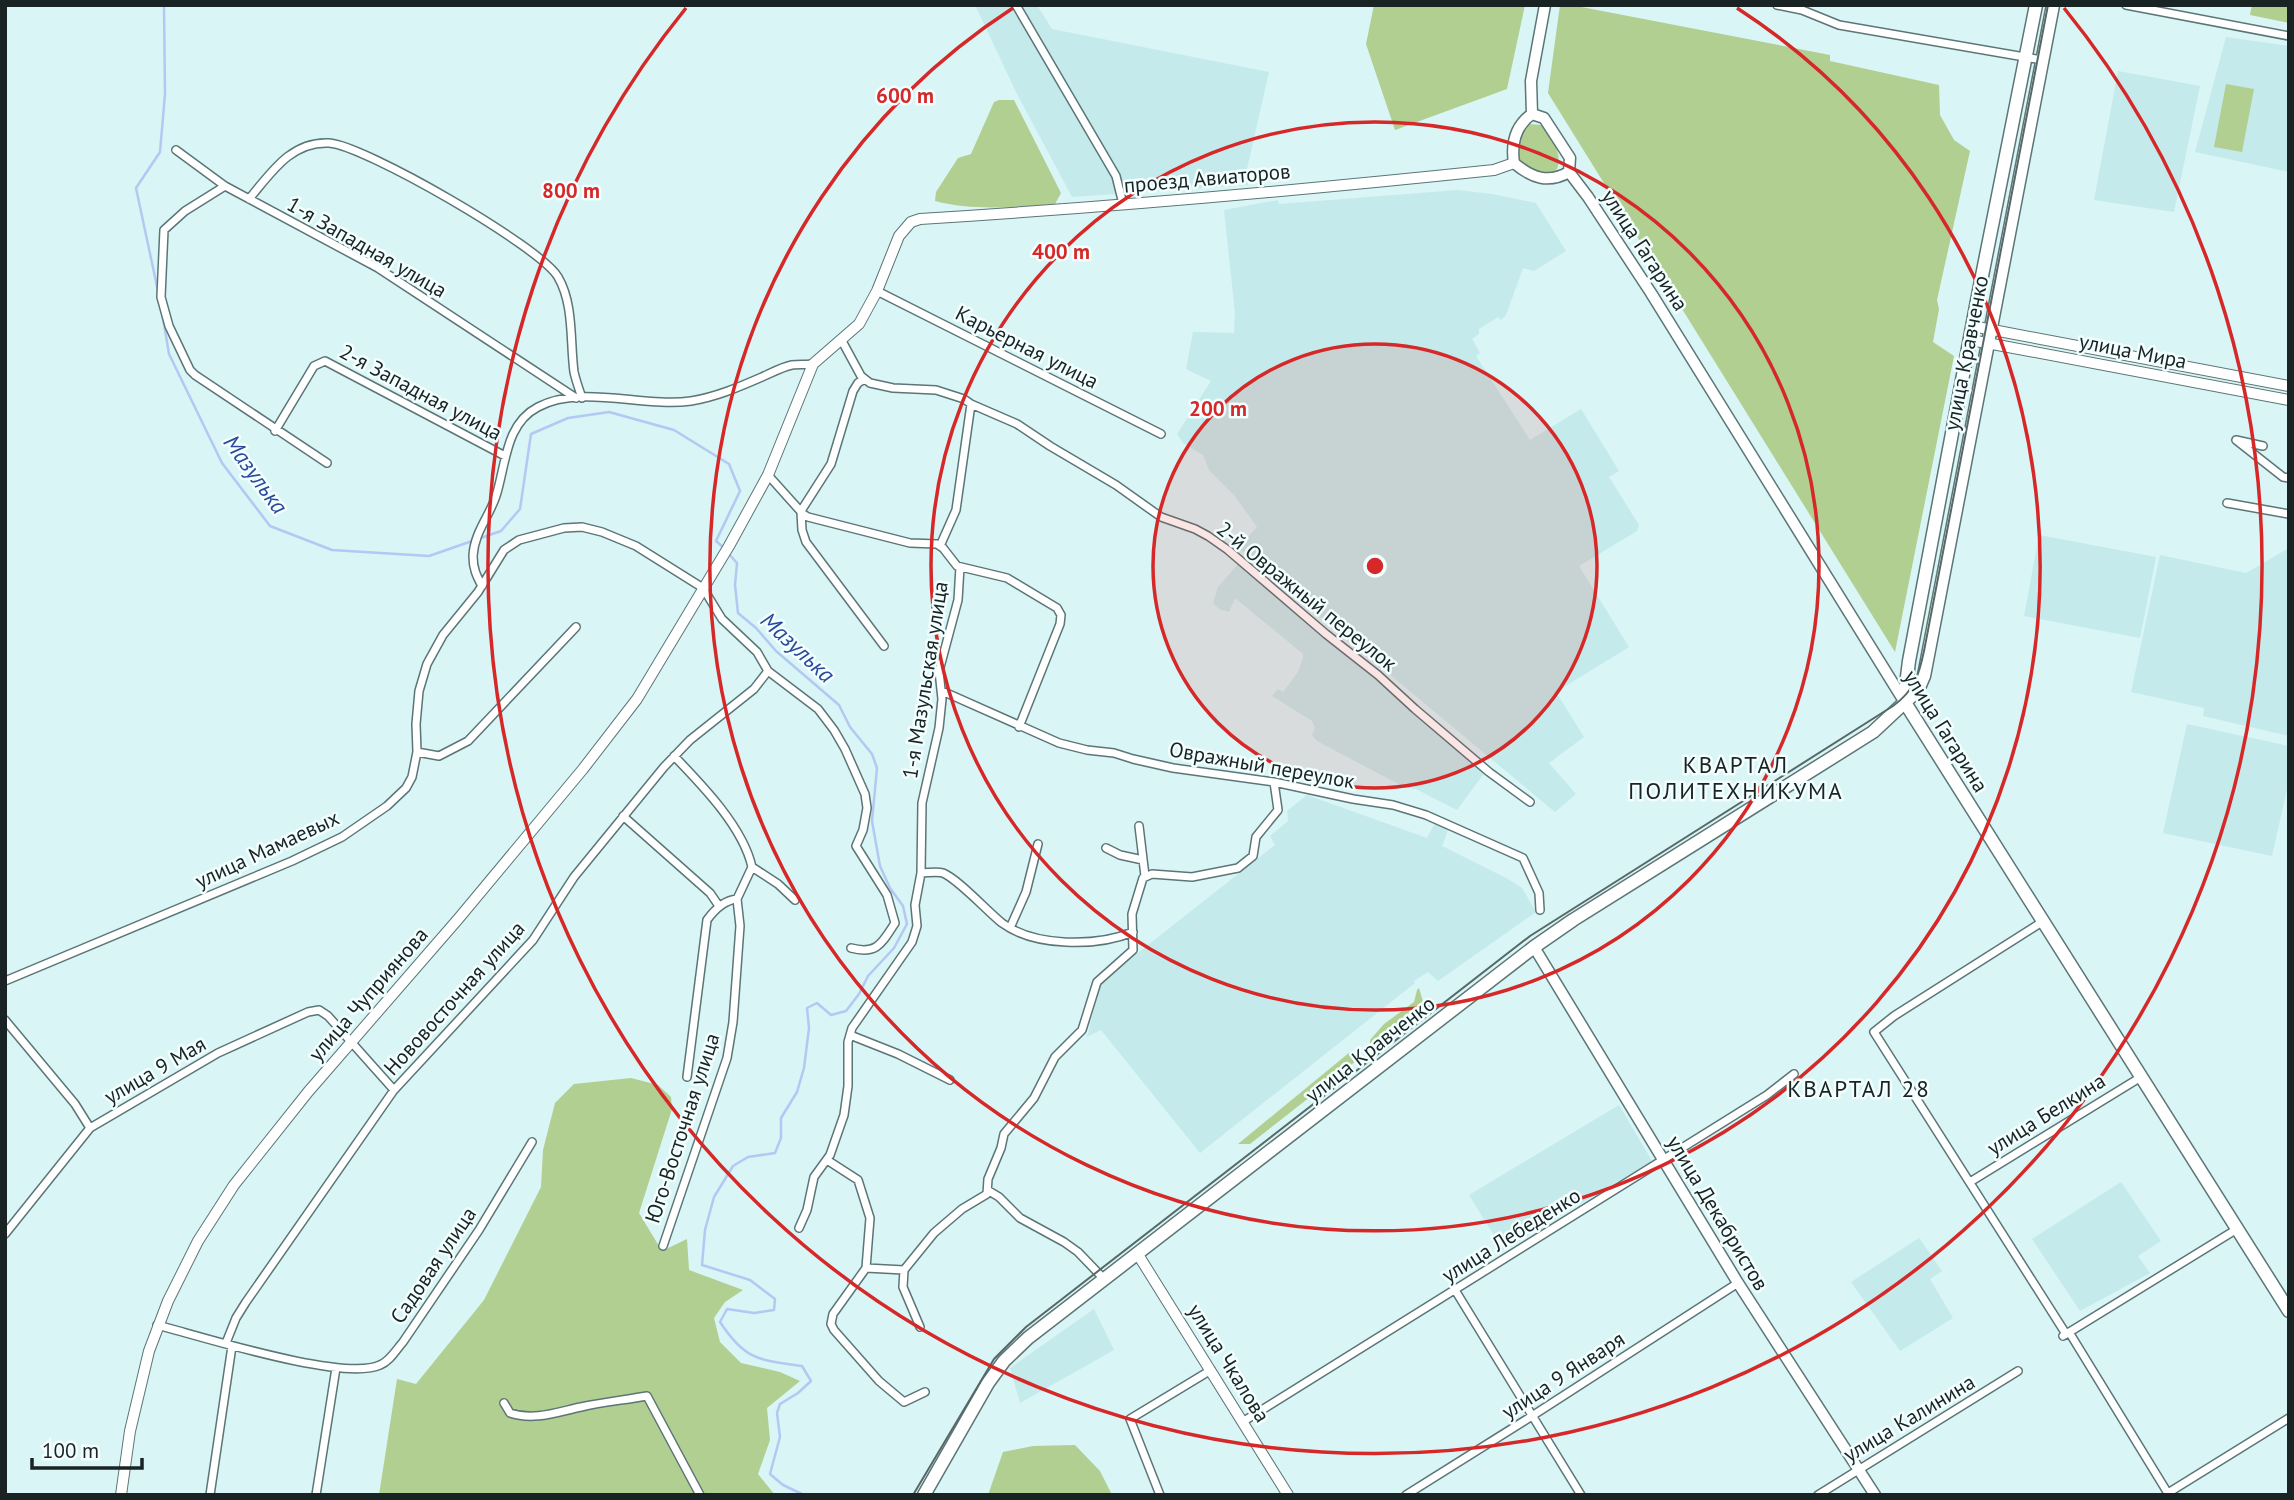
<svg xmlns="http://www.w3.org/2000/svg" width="2294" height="1500" font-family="'PT Sans',sans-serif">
	<rect width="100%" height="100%" fill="#d9f5f5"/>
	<path fill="#c5eaeb" d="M975,5H1037L1052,29L1269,72L1246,173L1248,185L1072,197L1016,92Z
		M2226,37L2289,46V172L2195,152Z
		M2118,71L2200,86L2174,212L2094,200Z
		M1458,190L1492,194L1536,203L1566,251L1534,271L1523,268L1506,315L1501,320L1498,317L1479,329V334L1472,339L1480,353L1476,356L1530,440L1581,409L1619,471L1609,477L1639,525L1637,531L1579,566L1629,647L1556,692L1584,737L1549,763L1576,794L1555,812L1238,548L1257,527L1234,495L1209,470L1203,455L1183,443L1177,434L1211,381L1186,369L1193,332L1234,333L1235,313L1224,210L1278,200L1279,204Z
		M2039,535L2156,557L2140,638L2024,616Z
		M2289,548V736L2203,716L2204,708L2131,692L2160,555L2246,573Z
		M1238,564L1485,772L1457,810L1416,789L1404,787L1317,741L1312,735L1315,728L1312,721L1272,696L1278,689L1283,692L1298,672L1303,658V654L1235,598L1229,612L1219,609L1213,603L1218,587Z
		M2187,724L2289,746V780L2272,856L2163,833Z
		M1307,795L1427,838L1435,823L1448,830L1442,846L1506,878L1522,888L1536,912L1438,981L1428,972L1414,981L1415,983L1200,1153L1101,1030L1087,1037L1101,982L1275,845L1270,836L1288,821L1287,811Z
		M1619,1105L1652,1161L1503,1250L1469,1195Z
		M2121,1182L2161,1241L2138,1256L2150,1273L2080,1311L2032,1239Z
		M1919,1238L1942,1271L1930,1279L1953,1318L1900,1351L1851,1282Z
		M1094,1309L1114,1350L1020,1403L1010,1368Z"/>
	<path fill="#b0cf91" d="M1374,5H1525L1507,89L1395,130L1366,44Z
		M1560,5H1571L1830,55V61L1939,85L1940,115L1954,140L1970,151L1937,300L1939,309L1933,342L1954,356L1895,652L1548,93Z
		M2252,5H2289V23L2250,15Z
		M2226,84L2254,89L2242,152L2214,147Z
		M999,100H1014L1061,193L1055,204C1017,207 973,211 935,201L936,192L958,158L971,154L994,102Z
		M1529,124L1541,125C1552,138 1563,153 1557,169L1547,176C1516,163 1514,161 1522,129Z
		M1419,988L1424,1005L1421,1010L1377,1044L1370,1043V1040L1384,1024L1414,1002L1417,990Z
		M1350,1052H1355L1358,1058L1356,1061L1250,1144H1238Z
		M631,1078L658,1085L671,1097L672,1109L639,1213L662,1251L687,1239L689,1270L743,1290L725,1302L714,1318L720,1342L741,1363L780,1372L800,1381L767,1408L770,1440L758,1474L775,1495H379L397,1379L416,1384L484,1300L541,1187L543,1150L555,1103L574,1084Z
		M1075,1445L1100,1471L1112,1495H988L1003,1452L1033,1446Z"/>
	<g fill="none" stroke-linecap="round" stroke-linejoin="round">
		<path stroke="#b3c8f3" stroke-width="2.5" d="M158,291L136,188L160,152L165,94L164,5
			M162,312L169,354L222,463L270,526L332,550L429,556L501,531L520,509L531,434L568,418L609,412L674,430L729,464L740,491L716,541L724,548
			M728,553L737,563L735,585L738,613L756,628L776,651L839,705L850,727L872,754L877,768L872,821L880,866L890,888L903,906L907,924L894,948L868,976L859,994L846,1011L831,1015L817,1003L807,1008L809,1028L804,1068L797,1092L781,1118V1138L775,1153L748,1157L733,1166L714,1197L705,1230L702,1265L750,1280L775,1299L774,1310L754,1313L727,1309L720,1322C745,1360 758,1360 802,1366L811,1381L798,1393L780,1404L777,1413L780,1437L770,1474L783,1485L804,1495"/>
		<g stroke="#5c7576" stroke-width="10">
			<path id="minor" d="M1016,5L1116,176L1123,204
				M1777,5L1802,10L1839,25L2042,60
				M2126,5L2289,36
				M176,150L225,186L378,268L576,398
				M225,186L185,211L164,230L161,297L169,326L190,370L195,375L327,463
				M249,199C271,173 291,141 329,143C364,145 541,247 558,277C574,304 570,342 574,372C576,381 579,389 582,398
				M877,291L1161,434
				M842,341L861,376L870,383L893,388L936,390L964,399L971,404L1017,424L1050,446L1116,485L1161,517L1195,529L1208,536L1228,550L1326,634L1378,675L1415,709L1489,772L1530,802
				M275,431L314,366L325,361L505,456
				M2263,446L2236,440L2283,477L2289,478
				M768,475L803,514L808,517L910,543L937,544L943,548L957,566L1007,578L1057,608L1061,615L1060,624L1019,727
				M2227,503L2289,514
				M801,511L831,464L853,391L858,383L864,379
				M801,512L802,530L806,542L884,646
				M940,546L956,510L971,404
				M482,586C476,575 473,568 473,556C474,533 489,517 496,496C506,465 505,424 538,407C581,384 643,408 691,401C716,397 739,387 762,377C771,373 782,367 792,365C798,364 806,365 813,364
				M942,691L1059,743L1087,750L1114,753L1133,759L1173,768L1274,782L1353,799L1393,805L1426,815L1523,858L1539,893L1540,910
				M417,752L439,756L468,741L576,627
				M623,816L710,893L719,906
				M1139,826L1145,876
				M1106,848L1120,855L1143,860
				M752,867L778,884L795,900
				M921,873C928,873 937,871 943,873C958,879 987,911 1002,923C1035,947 1096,947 1133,932
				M2042,922L1894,1016L1874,1032L2066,1334
				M1010,928L1026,892L1038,844
				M5,981L292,861L342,837L387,806L406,788L412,777L417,752L416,724L419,691L427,664L443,635L478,592L504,550L519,540L564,528L582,527L602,532L636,546L703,588L722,619L757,652L768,671L818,709L834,730L845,749L865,794L867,808L863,830L856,846L887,895L895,923C882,943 877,955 851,948
				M5,1020L75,1104L90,1128
				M850,1035L898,1054L950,1080
				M687,1077L707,920C715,909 724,900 737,899
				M827,1160L858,1180L870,1218L866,1268L833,1314L831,1324L834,1330L879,1381L904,1402L925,1392
				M1970,1182L2141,1077
				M989,1191L999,1197L1020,1218L1064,1242L1078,1252L1104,1279
				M799,1228L807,1210L814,1177L830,1155L844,1115L848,1086V1042L852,1028L912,942L917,926L915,905L921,873L922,803L939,728L942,699L939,671L958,600L960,567
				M5,1234L90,1128L218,1053L308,1012L319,1010L328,1016L394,1090
				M663,1246L727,1058L733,1022L740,926L737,899L752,867C743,827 702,785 674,756
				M866,1268L904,1270L934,1233L962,1209L987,1194L988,1179L1001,1148L1004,1134L1034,1098L1055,1057L1082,1030L1097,982L1133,950L1132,914L1143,878L1152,874L1192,877L1238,868L1253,856L1256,837L1278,810L1274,782
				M904,1270L903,1287L920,1327
				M1455,1290L1581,1495
				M157,1325C200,1336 344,1382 380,1365C390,1361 396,1350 403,1342L479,1230L532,1142
				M2069,1332L2169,1495
				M2063,1336L2237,1229
				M226,1343L236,1318L246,1302L394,1090L533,940L574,877L664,767L690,740L754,689L768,671
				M504,1403L510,1413C534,1421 557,1412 581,1407C603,1402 625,1400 647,1396L700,1495
				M1244,1421L1767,1095L1794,1074
				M2168,1493L2289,1418
				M210,1495L232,1346
				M316,1495L336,1368
				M1160,1495L1130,1419L1211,1370
				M1406,1495L1532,1416L1738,1283
				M1818,1495L2018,1371"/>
		</g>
		<g stroke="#5c7576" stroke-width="12">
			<path id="tertiary" d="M1972,326L2289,386
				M1971,340L2289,400
				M1137,1253L1288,1495
				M121,1495L130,1431L149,1351L168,1301L198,1241L234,1185L308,1092L459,918L583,769L637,699L729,546L768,475L813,364L859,324L877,291L899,236L911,222L920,219C1112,207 1303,190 1494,170L1514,163"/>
		</g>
		<g stroke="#5c7576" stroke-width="13">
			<path id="secondary" d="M1532,114L1544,118L1570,158L1569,172C1548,184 1532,178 1514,163C1511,143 1515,126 1532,114Z
				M1532,114L1531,81L1545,5
				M1569,172L1588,197L1651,293L1904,701
				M1534,947L1738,1283L1875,1495"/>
		</g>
		<g stroke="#5c7576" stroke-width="15">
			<path id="primary" d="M1904,701L2289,1311
				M1904,701L1909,661L1977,301L2036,5
				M924,1495L988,1383L1004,1361L1028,1338L1534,947L1573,920L1873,732L1918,690L1924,676L2053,5"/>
		</g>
		<use href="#minor" stroke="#fff" stroke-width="7"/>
		<use href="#tertiary" stroke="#fff" stroke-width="10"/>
		<use href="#secondary" stroke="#fff" stroke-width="10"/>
		<use href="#primary" stroke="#fff" stroke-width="12"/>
		<path stroke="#586868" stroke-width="2" d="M913,1495L994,1359L1026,1327L1530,936L1893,706C1914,691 1919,675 1924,651L2048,5"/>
	</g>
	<circle cx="1375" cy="566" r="222" fill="#d62828" fill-opacity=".12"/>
	<g fill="none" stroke="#d62828" stroke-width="3.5">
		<circle cx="1375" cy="566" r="222"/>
		<circle cx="1375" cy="566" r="444"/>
		<path d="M1737 8A665 665 0 1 1 1013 8"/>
		<path d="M2064 8A887 887 0 1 1 686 8"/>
	</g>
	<g text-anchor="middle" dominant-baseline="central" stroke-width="5" stroke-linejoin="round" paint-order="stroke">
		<g font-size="21" fill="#192323" stroke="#f3fefe">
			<text transform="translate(1207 178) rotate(-5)">проезд Авиаторов</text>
			<text transform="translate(367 247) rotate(30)">1-я Западная улица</text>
			<text transform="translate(1645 250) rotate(57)">улица Гагарина</text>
			<text transform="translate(1027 347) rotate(27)">Карьерная улица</text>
			<text transform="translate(2133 351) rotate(11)">улица Мира</text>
			<text transform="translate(1966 353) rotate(-79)">улица Кравченко</text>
			<text transform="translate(421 392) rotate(28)">2-я Западная улица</text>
			<text transform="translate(1307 596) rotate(39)">2-й Овражный переулок</text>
			<text transform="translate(925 680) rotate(-81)">1-я Мазульская улица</text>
			<text transform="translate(1946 731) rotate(58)">улица Гагарина</text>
			<text transform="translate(1262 765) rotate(10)">Овражный переулок</text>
			<text transform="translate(267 849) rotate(-25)">улица Мамаевых</text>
			<text transform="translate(368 994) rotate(-49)">улица Чуприянова</text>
			<text transform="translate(454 998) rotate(-48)">Нововосточная улица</text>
			<text transform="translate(1370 1049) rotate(-38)">улица Кравченко</text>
			<text transform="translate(155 1070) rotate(-30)">улица 9 Мая</text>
			<text transform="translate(2046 1114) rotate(-32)">улица Белкина</text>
			<text transform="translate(682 1128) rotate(-72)">Юго-Восточная улица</text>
			<text transform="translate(1718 1213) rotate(59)">улица Декабристов</text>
			<text transform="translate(1511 1235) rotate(-32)">улица Лебеденко</text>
			<text transform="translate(433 1265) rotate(-56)">Садовая улица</text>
			<text transform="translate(1229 1363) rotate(58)">улица Чкалова</text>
			<text transform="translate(1563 1375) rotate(-33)">улица 9 Января</text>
			<text transform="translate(1909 1418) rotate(-31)">улица Калинина</text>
		</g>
		<g font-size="23" font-style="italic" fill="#2a499b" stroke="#f3fefe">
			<text transform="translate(256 474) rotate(54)">Мазулька</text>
			<text transform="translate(798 647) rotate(43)">Мазулька</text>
		</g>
		<g font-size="23" letter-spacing="2" fill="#192323" stroke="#f3fefe">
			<text x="1736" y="764">КВАРТАЛ<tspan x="1736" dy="26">ПОЛИТЕХНИКУМА</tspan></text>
			<text x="1859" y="1088">КВАРТАЛ 28</text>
		</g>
	</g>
	<circle cx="1375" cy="566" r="10" fill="#d62828" stroke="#f3fefe" stroke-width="3.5"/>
	<g font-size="21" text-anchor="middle" font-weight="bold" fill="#d62828" stroke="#f3fefe" stroke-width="5" stroke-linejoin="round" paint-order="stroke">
		<text x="905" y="103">600 m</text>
		<text x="571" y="198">800 m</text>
		<text x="1061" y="259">400 m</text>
		<text x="1218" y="416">200 m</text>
	</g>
	<rect width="2294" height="1500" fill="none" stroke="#192323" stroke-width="14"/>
	<path d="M32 1458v10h110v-10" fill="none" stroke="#192323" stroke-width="3.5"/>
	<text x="42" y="1458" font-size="21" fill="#192323" stroke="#f3fefe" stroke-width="5" paint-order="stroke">100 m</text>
</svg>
